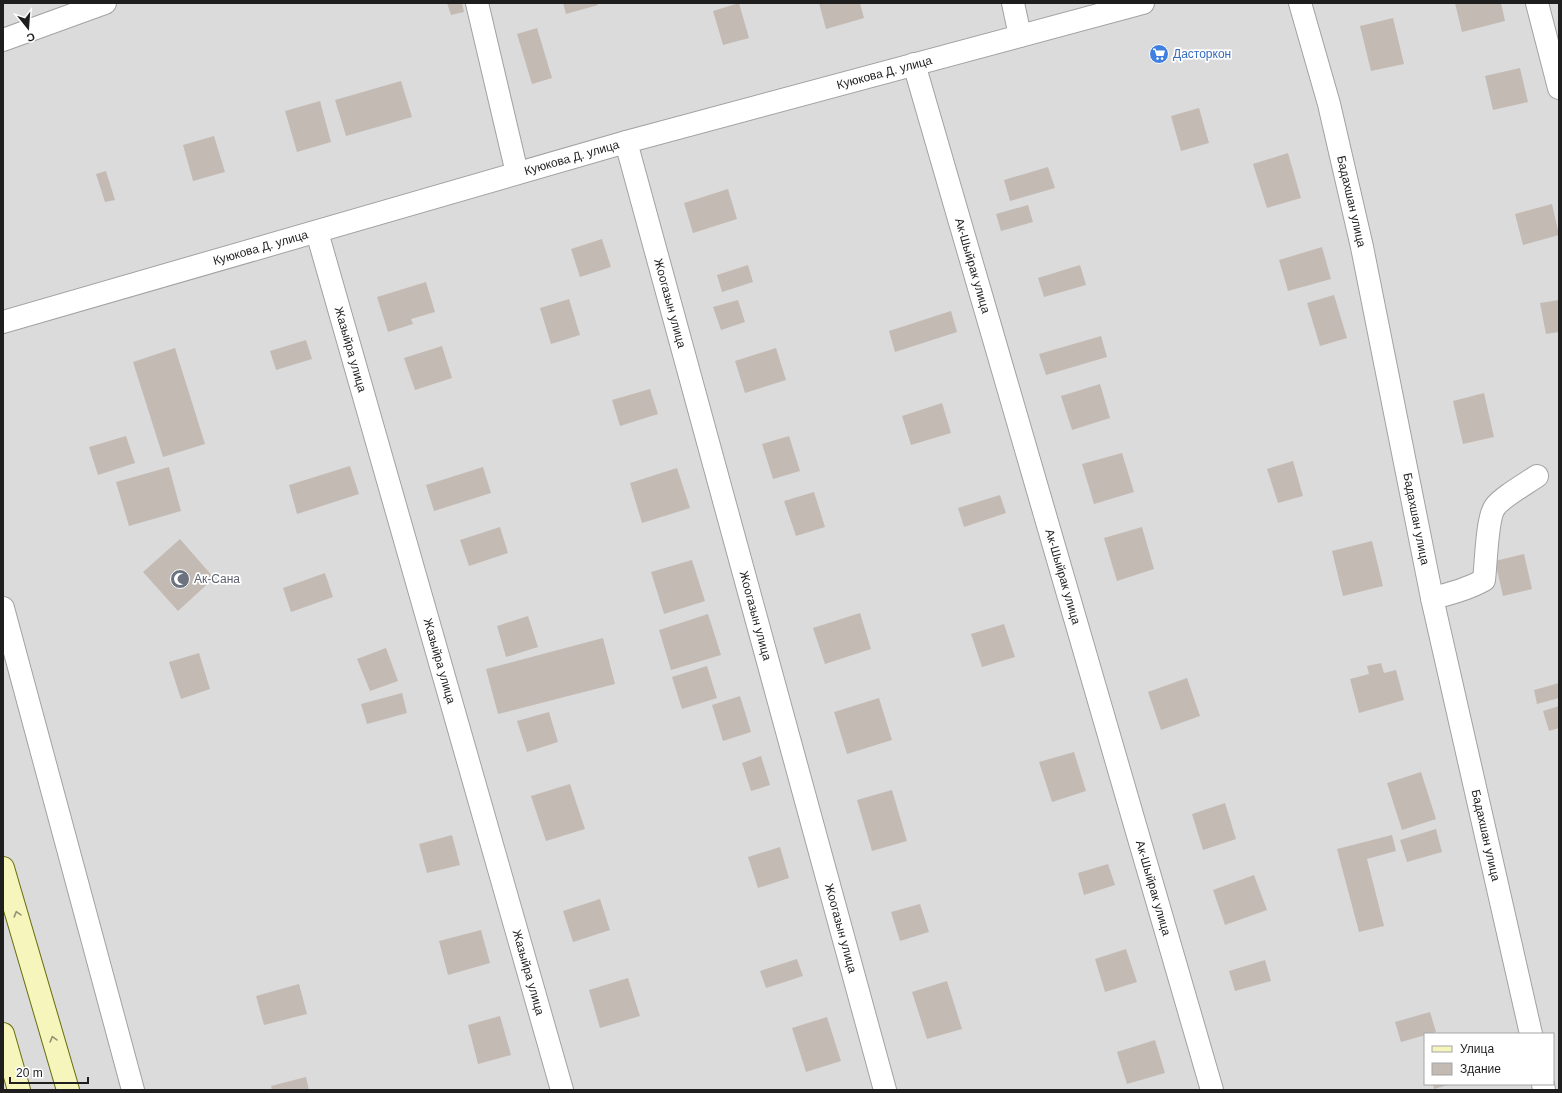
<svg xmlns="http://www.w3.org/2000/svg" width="1562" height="1093" font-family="Arial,sans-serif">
	<rect width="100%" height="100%" fill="#eeebe5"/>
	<path fill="#dcdbdb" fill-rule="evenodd" d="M3,3H1559V1090H3ZM1425,1034H1553V1084H1425Z"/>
	<path fill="#c3bab4" d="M447,3H462L464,12L451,15Z
		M563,3H597L598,5L566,14Z
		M739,3L749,38L723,45L713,11Z
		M819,3H860L864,18L826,29Z
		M1455,3H1501L1505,21L1462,32Z
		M1393,18L1404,64L1371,71L1360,26Z
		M537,28L552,78L532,84L517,34Z
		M1520,68L1528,102L1493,110L1485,76Z
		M401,81L412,117L346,136L335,100Z
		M320,101L331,142L297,152L285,111Z
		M1199,108L1209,143L1181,151L1171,116Z
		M214,136L225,172L193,181L183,145Z
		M1288,153L1301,198L1267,208L1253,164Z
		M1048,167L1055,188L1010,201L1004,180Z
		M106,171L115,200L105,202L96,174Z
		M728,189L737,219L693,233L684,203Z
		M1552,204L1559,235L1523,245L1515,214Z
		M1028,205L1033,222L1001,231L996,214Z
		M602,239L611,267L580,277L571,249Z
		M1322,247L1331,279L1288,291L1279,260Z
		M748,265L753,282L722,292L717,275Z
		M1080,265L1086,285L1044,297L1038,278Z
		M426,282L435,312L411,319L413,324L388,332L377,297Z
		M1334,295L1347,338L1320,346L1307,303Z
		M569,299L580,335L551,344L540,308Z
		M738,300L745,322L721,330L713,307Z
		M1559,300V332L1546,334L1540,303Z
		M951,311L957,332L895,352L889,331Z
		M1101,336L1107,357L1046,375L1039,354Z
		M306,340L312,359L276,370L270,351Z
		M442,346L452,378L415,390L404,358Z
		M175,348L205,444L163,457L133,362Z
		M776,348L786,380L745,393L735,361Z
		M1100,384L1110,418L1072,430L1061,396Z
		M650,389L658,414L620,426L612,400Z
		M1484,393L1494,437L1463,444L1453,401Z
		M942,403L951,433L911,445L902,416Z
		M126,436L135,463L98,475L89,447Z
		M789,436L800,471L773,479L762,444Z
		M1122,453L1134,492L1094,504L1082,464Z
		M1293,461L1303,496L1278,503L1267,469Z
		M350,466L359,494L297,514L289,485Z
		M169,467L181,511L129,526L116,482Z
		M483,467L491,493L434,511L426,485Z
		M677,468L690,508L642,523L630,483Z
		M814,492L825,527L796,536L784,501Z
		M1000,495L1006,513L964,527L958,508Z
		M500,527L508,553L469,566L460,540Z
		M1142,527L1154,569L1117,581L1104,538Z
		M180,539L214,578L178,611L143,572Z
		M1372,541L1383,586L1343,596L1332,551Z
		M1524,554L1532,589L1503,596L1495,561Z
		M692,560L705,601L664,614L651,572Z
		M325,573L333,597L291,612L283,588Z
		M860,613L871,649L825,664L813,628Z
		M708,614L721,655L671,670L659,630Z
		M528,616L538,647L506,657L497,626Z
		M1004,624L1015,657L982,667L971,634Z
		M603,638L615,684L498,714L486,669Z
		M386,648L398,681L370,691L357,659Z
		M199,653L210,689L181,699L169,662Z
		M1381,663L1384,673L1396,670L1404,700L1359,713L1350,679L1369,674L1367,666Z
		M707,666L717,698L682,709L672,677Z
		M1187,678L1200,716L1161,730L1148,692Z
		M1559,683V698L1537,704L1534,690Z
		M402,693L407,713L367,724L361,704Z
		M740,696L751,732L723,741L712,705Z
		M879,698L892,740L847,754L834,712Z
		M1559,706V728L1549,731L1543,711Z
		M549,712L558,742L527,752L517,721Z
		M1074,752L1086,791L1052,802L1039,762Z
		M761,756L770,785L751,791L742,763Z
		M1421,772L1436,819L1402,830L1387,783Z
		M570,784L585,829L546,841L531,796Z
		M892,790L907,841L872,851L857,800Z
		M1225,803L1236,839L1203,850L1192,814Z
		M1436,829L1442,852L1407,862L1400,840Z
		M452,835L460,865L427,873L419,844Z
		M1392,835L1396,851L1367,859L1384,926L1359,932L1337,849Z
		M780,847L789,878L758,888L748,857Z
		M1108,864L1115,885L1084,895L1078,873Z
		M1254,875L1267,910L1225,925L1213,890Z
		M600,899L610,930L573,942L563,911Z
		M920,904L929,932L900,941L891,912Z
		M481,930L490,963L448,975L439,941Z
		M1126,949L1137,982L1105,992L1095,959Z
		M797,959L803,976L766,988L760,971Z
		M1265,960L1271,981L1235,991L1229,971Z
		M628,978L640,1016L600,1028L589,990Z
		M947,981L962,1029L927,1039L912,992Z
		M299,984L307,1014L264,1025L256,996Z
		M1430,1012L1436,1032L1401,1042L1395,1022Z
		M500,1016L511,1055L478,1064L468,1025Z
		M827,1017L841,1061L806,1072L792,1028Z
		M1155,1040L1165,1073L1127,1084L1117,1052Z
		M306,1077L309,1090H272L271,1086Z
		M1433,1084H1451L1434,1089Z"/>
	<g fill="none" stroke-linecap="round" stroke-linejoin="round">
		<g stroke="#a2a2a2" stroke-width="24">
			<g id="minor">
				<path d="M477,3L517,173"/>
				<path d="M1013,3L1020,36"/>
				<path id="s1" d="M1300,3L1329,104L1362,247L1432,598L1531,1034"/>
				<path d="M1537,3L1559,88"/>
				<path d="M3,40L105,3"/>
				<path id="s2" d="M914,64L1212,1090"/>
				<path id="s3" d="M626,142L885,1090"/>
				<path id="s4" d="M317,232L562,1090"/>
				<path d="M1432,598C1450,594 1468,589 1484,580C1486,564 1487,517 1495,507C1501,498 1527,483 1537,476"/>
				<path d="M3,608L133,1090"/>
				<path d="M1543,1084L1544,1090"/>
			</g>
		</g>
		<g stroke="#a2a2a2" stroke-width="24">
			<g id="tertiary">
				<path id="s5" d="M3,322L626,142L1143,3"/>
			</g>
		</g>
		<g stroke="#676e0c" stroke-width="24">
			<path id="secondary" d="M3,868L68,1090
				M3,1034L19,1090"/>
		</g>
		<use href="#minor" stroke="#fff" stroke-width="22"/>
		<use href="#tertiary" stroke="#fff" stroke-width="22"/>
		<use href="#secondary" stroke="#f5f5bc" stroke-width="22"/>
	</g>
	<defs><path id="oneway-chevron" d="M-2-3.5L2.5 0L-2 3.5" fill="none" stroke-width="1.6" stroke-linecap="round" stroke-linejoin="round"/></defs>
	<g stroke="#949475">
		<use href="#oneway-chevron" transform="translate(17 914) rotate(-106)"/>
		<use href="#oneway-chevron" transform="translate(53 1039) rotate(-106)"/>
	</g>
	<defs>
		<g id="supermarket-disc" transform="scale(1)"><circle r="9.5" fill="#3f7fe0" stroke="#fff"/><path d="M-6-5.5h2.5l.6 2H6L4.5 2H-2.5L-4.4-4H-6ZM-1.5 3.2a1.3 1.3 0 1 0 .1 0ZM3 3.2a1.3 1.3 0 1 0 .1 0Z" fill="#fff"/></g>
		<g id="mosque-disc" transform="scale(1)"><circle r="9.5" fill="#6b7280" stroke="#fff"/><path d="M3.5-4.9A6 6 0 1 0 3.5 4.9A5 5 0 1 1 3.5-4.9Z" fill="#fff"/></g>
	</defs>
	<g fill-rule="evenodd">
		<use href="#supermarket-disc" x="1159" y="54"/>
		<use href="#mosque-disc" x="180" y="579"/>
	</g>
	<g text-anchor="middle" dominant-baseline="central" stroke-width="3.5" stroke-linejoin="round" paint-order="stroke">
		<g font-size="12" fill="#366cbe" stroke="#fff" text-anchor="start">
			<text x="1173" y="54">Дасторкон</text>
		</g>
		<g font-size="12" fill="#1e1e1e" stroke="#fff">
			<text stroke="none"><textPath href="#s5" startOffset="916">Куюкова Д. улица</textPath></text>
			<text stroke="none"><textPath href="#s5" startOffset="592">Куюкова Д. улица</textPath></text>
			<text stroke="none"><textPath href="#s1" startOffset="205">Бадахшан улица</textPath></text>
			<text stroke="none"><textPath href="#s5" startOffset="268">Куюкова Д. улица</textPath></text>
			<text stroke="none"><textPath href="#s2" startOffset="210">Ак-Шыйрак улица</textPath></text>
			<text stroke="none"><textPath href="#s3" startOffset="167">Жоогазын улица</textPath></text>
			<text stroke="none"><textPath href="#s4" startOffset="122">Жазыйра улица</textPath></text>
			<text stroke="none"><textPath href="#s1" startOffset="529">Бадахшан улица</textPath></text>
			<text stroke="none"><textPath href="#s2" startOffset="534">Ак-Шыйрак улица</textPath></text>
			<text stroke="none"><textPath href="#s3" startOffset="491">Жоогазын улица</textPath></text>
			<text stroke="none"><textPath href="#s4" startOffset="446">Жазыйра улица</textPath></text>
			<text stroke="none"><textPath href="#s1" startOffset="853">Бадахшан улица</textPath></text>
			<text stroke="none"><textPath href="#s2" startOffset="858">Ак-Шыйрак улица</textPath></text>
			<text stroke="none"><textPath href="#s3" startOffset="815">Жоогазын улица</textPath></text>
			<text stroke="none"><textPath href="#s4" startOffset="770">Жазыйра улица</textPath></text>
		</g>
		<g font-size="12" fill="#5b616d" stroke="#fff" text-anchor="start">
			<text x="194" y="579">Ак-Сана</text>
		</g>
	</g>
	<rect width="1562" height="1093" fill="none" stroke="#1e1e1e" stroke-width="8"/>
	<rect x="1424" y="1033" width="130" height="52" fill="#ffffff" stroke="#a5a5a5"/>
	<rect x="1432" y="1046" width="20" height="6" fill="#f5f5bc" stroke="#a5a5a5"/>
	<text x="1460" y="1053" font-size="12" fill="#1e1e1e">Улица</text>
	<rect x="1432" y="1063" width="20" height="12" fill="#c3bab4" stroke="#a5a5a5"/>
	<text x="1460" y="1073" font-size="12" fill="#1e1e1e">Здание</text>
	<g transform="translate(28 28) rotate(163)" stroke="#ffffff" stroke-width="3" paint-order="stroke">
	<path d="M0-3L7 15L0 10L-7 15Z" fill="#1e1e1e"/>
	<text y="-6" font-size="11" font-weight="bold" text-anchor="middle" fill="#1e1e1e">С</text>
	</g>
	<path d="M10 1077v6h78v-6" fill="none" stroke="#1e1e1e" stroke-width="2"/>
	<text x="16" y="1077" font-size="12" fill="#1e1e1e" stroke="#ffffff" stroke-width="3" paint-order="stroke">20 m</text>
</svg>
